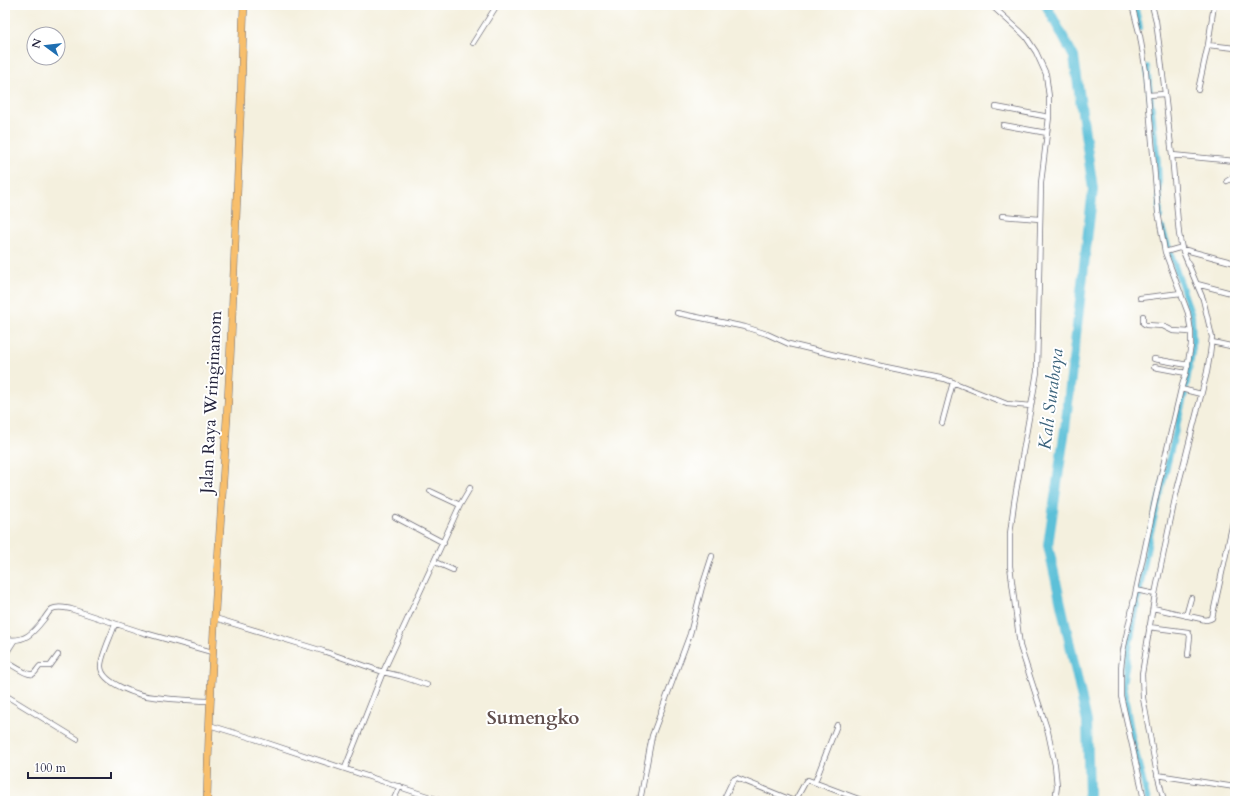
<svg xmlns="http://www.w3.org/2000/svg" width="1240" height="806" font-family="Cardo,serif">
	<rect width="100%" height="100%" fill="#fff"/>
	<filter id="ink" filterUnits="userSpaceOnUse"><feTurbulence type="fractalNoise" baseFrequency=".025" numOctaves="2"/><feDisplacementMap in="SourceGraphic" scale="8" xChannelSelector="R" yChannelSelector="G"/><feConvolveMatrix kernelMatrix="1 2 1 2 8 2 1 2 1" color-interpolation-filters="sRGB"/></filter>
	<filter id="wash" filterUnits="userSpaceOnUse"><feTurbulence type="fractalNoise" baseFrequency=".012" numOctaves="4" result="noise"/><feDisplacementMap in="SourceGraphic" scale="16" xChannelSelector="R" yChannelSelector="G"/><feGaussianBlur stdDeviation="0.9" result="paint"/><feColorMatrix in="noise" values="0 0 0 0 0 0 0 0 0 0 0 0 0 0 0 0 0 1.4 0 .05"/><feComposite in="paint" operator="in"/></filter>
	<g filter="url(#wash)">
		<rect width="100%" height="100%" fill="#f4f0de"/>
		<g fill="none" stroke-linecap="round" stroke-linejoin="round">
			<path stroke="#5bc0d8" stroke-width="6" d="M1135,5L1140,28
				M1147,67L1158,164L1160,217
				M1148,801L1132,736L1123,685L1130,642L1149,540L1185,393L1193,347L1192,316L1162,228"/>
			<path stroke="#5bc0d8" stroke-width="10" d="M1046,5L1074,57L1093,189L1065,429L1048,545L1087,722L1089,794L1085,801"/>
		</g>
	</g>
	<g filter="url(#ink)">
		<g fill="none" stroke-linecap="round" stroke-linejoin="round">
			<g stroke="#6c6a74" stroke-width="6">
				<path id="minor" d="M991,5L1021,32L1026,37L1036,52L1046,74L1049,97V117L1041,183L1037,372L1014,503L1010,534V566L1020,646L1048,732L1055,765L1057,786L1055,801
					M1132,5L1140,36L1146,72L1158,212L1165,252L1188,313L1191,332V345L1186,373L1181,389L1156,496L1123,651L1121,668V696L1141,785L1144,801
					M1152,5L1156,21L1161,59L1172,155L1179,234L1182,249L1203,299L1212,337L1210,354L1207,372L1176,494L1155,594L1142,674L1143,698L1156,769L1164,801
					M1230,5H1235
					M473,43L497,5
					M1208,45L1235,48
					M1198,90L1208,45L1214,5
					M1148,95L1165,94
					M996,107L1049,117
					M1003,125L1047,133
					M1172,155L1235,161
					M1227,181L1232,178L1235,173
					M1002,216L1040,219
					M1165,252L1179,248L1182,249L1235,263
					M1197,284L1235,294
					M1140,298L1181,293
					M677,313L745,327L767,334L789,344L881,366L945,379L1007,404L1031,406
					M1143,316V323L1146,325L1163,326L1173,331L1191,332
					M1212,342L1235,347
					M1154,359L1188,365
					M1154,367L1186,373
					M1181,389L1201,394
					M942,423L953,382
					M430,491L460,505
					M395,517L444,543
					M435,562L453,570
					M1136,590L1155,594
					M1153,608L1206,620L1210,619L1212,618L1235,513
					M1186,616L1191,598
					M215,618L323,651L383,672L460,505L470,488
					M115,624C112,634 100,658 101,667C102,684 140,696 154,697C173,700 191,700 210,701
					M1149,627L1188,632L1190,636L1188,655
					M5,639C25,643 33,633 44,619C47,615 49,611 52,609C58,606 65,608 71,609L141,632L212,652
					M5,655L14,641
					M5,661C11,664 27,676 33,674C35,673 38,668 40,666H50L58,655
					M5,695L77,739
					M209,725L255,739L442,801
					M345,768L383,672L400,676L427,685
					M1157,775L1235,787
					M815,782L837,725
					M393,801L400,786
					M640,801L652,736L690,634L702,587L712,556
					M723,801L733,780L737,778L794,801
					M795,801L806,781L808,780L864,801"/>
			</g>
			<g stroke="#6c6a74" stroke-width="8">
				<path id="primary" d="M207,801C210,667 220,534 228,401C233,308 236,214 240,121C242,82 242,44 244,5"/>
			</g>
			<use href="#minor" stroke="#fff" stroke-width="4.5"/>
			<use href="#primary" stroke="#f8bf6c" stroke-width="7"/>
		</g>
	</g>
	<g text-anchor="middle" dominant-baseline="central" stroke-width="4" stroke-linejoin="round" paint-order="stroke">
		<g font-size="17" fill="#22223b" stroke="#fff">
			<text transform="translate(211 402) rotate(-87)">Jalan Raya Wringinanom</text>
		</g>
		<g font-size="18" font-style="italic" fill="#39617a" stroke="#fff">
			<text transform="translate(1051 399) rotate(-83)">Kali Surabaya</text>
		</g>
		<g font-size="19" font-weight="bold" fill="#62504e" stroke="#fff">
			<text x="533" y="718">Sumengko</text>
		</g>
	</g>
	<rect width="1240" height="806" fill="none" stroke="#fff" stroke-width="20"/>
	<g transform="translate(46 46) rotate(285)"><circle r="19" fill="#ffffff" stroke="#a7a7b1"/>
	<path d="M0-3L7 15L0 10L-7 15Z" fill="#1f6fb2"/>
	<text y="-6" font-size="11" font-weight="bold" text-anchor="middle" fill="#22223b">N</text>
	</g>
	<path d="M28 772v6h83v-6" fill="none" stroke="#22223b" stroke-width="2"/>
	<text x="34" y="772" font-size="12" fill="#22223b" stroke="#ffffff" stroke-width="3" paint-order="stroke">100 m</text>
</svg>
